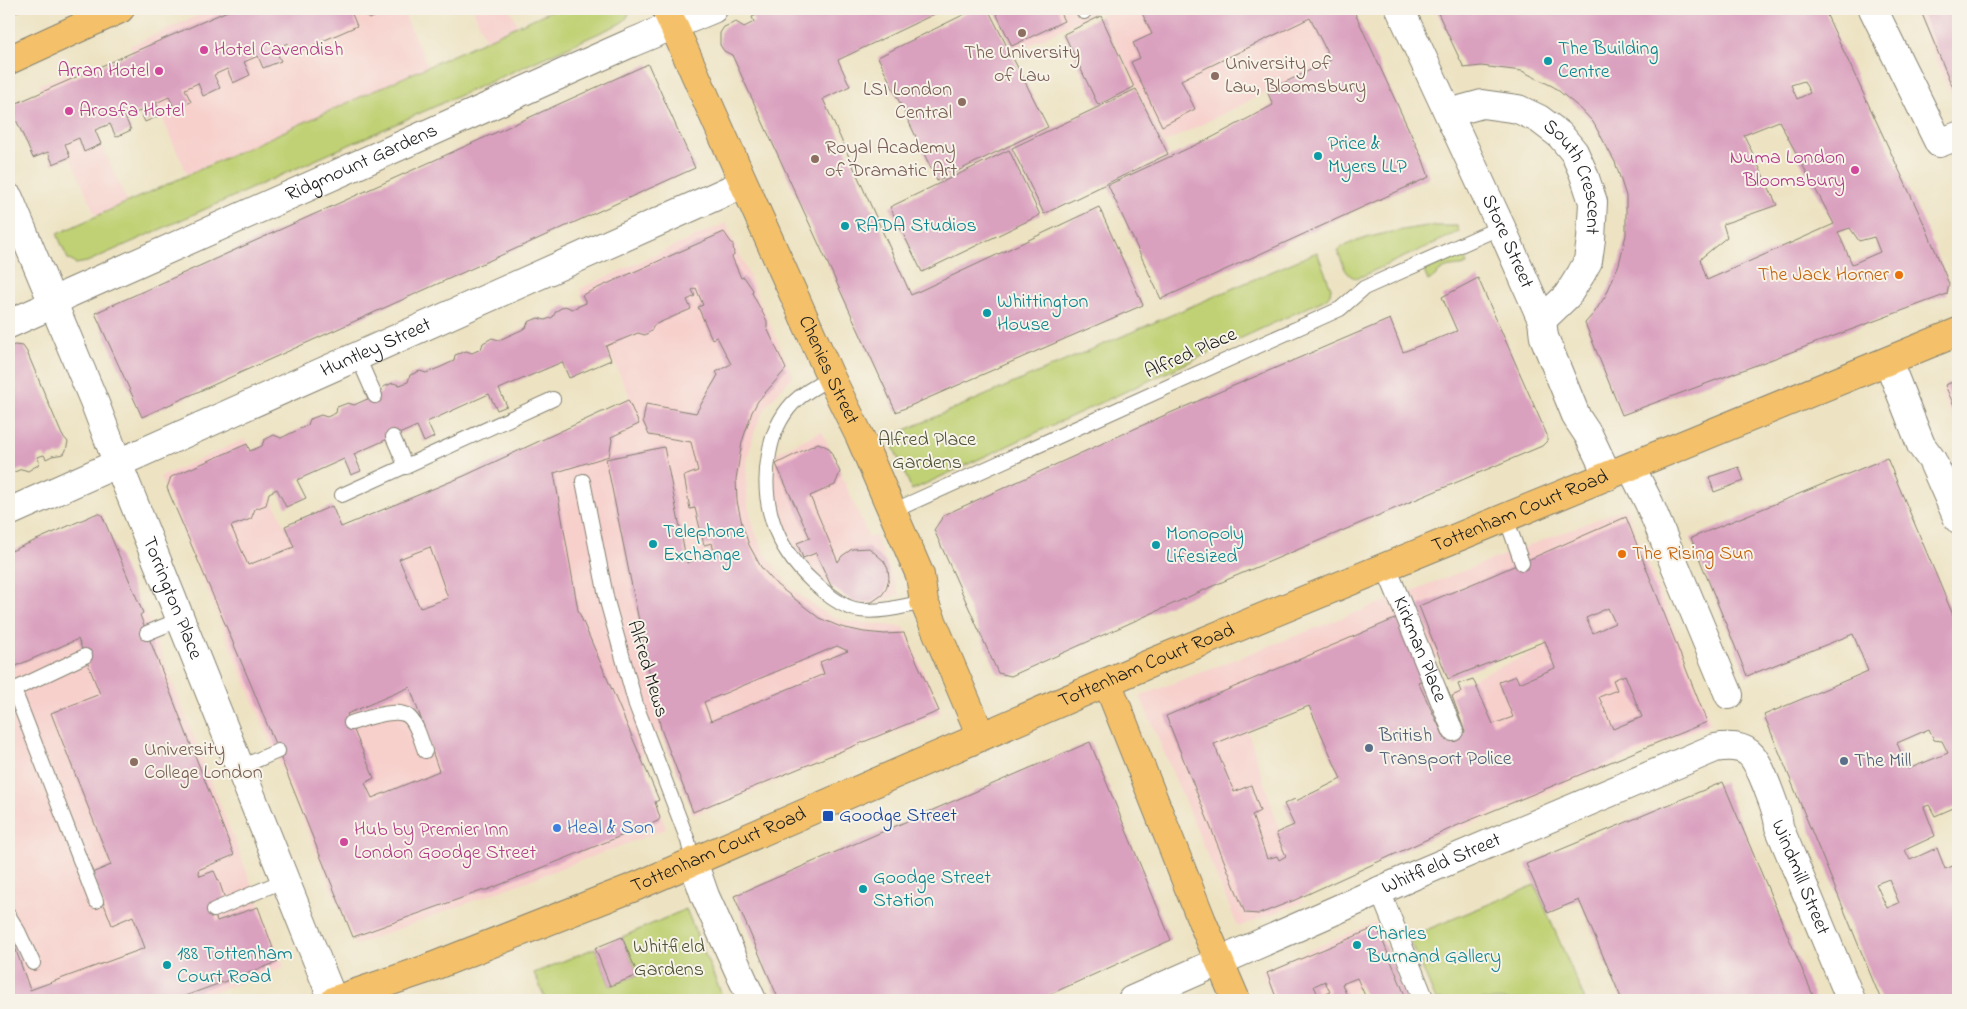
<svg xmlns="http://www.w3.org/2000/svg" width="1967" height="1009" font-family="'Indie Flower',sans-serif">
	<rect width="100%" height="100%" fill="#f7f3e8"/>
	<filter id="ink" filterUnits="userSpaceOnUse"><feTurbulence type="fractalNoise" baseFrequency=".02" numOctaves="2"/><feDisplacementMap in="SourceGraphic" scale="10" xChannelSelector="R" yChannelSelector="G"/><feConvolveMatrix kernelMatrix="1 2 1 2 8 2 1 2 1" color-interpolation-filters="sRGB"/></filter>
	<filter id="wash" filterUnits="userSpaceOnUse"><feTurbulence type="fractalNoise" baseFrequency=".0096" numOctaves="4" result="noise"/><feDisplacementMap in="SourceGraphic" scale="20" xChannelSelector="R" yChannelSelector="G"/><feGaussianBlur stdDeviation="1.12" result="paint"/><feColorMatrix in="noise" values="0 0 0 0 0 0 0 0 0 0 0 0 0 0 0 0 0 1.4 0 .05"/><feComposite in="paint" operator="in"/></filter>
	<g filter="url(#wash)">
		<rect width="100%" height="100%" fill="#ede3c3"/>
		<path fill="#f7d0cc" d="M212,9H402L428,67L187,174L130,46Z
			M473,9H510L518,25L486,40Z
			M995,9H1353L1368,42L1164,143L1099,10L1016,52Z
			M1913,9H1958V110Z
			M70,72L127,202L96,216L39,85Z
			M726,223L793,376L766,406L755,430L747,461L746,480L748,505L755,532L764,552L778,572L793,590L826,614L844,621L904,627L942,713L694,815L660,730L640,758L659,800L657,801L666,829L355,945L160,477L245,439L294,547L464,476L628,399L630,397L580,289Z
			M1958,380V433L1942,394L1945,385Z
			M822,431L869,538L875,536L899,594L876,604L869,605L851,601L819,579L796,552L787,539L779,517L773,490L775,459L777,453Z
			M1626,508L1711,723L1458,830L1424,751L1465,732L1448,689L1547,647L1545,641L1544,619L1247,729L1303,902L1238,927L1140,696Z
			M145,612L284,967L193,1000H9V669Z
			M1376,922L1396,972L1353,990L1357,1000H1273L1261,971Z"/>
		<path fill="#c0d174" stroke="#6e7648" d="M555,9H629C630,18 623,22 615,26L87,262L76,264L68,259L57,234Z
			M1427,226H1457L1459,232L1358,278C1345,278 1342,261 1338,251L1339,248C1367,235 1397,231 1427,226Z
			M1317,252L1331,288L1330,294L1326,299L912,490L889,437Z
			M1463,254L1467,264C1459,268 1450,265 1442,270C1436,274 1434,278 1428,281L1424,271Z
			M1535,885L1585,1000H1436L1409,937Z
			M686,909L724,1000H546L534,973L595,948L610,986L638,975L622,937Z"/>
		<g id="blocks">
			<path fill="#daa1bf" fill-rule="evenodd" d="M9,9H24L9,15Z
				M232,9H363L352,14L357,26L293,54L288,43L275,49L281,61L263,68L258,56L244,62L250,75L233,83L227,69L214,75L220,88L203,96L198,83L185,89L191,102L175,109L169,97L156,103L161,115L145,122L140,111L125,117L131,130L116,137L110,124L95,130L101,144L84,152L79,138L65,144L70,157L53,164L48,152L33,158L10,106Z
				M365,9H385L387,12L369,19Z
				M769,9H945L838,60L850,86L823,99L911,295L1099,207L1143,305L896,412L732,55L724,51L720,45V33L724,27L736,22L744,27L754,22L752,17Z
				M975,9H988L1048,127L937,181L878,57Z
				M994,9H1058L1064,21L1012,46Z
				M1140,9H1353L1423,160L1429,177L1161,299L1108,185L1213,137L1273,105L1267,91L1331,60L1310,18L1181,80L1195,109L1162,126L1131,62L1140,58L1133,43L1152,34Z
				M1436,9H1824L1926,228L1949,284L1947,294L1622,415L1585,323L1594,313L1606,295L1619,264L1626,235V196L1615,162L1593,122L1581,109L1554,87L1522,71L1481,66L1464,68ZM1804,81L1810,93L1797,99L1791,85ZM1779,121L1834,224L1707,280L1700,259L1727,237L1723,224L1777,205L1744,135ZM1850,228L1859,241L1874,237L1880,252L1852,264L1838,232Z
				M1920,9H1958V98L1949,79Z
				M1101,16L1134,87L1098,105L1064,34Z
				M648,64L695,168L142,417L95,313Z
				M1136,89L1168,154L1044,214L1012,148Z
				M1009,150L1040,215L922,272L890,207Z
				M724,232L733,245L734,255L732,257L741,278L744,277L753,290L752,293L767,321V328L786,369L758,401L752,412L742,442L736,479L737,501L742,524L749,545L761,567L777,585L819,618L841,627L864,632L885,634L904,633L939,711L693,812L661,729L606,459L664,447L687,563L714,552L712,543L704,545L695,508L690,509L684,476L698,471L691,442L649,435L643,421L646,404L696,413L718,375L716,372L731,364L717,337L712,339L698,307L703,305L696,288L692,290L695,296L687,300L691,309L654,325L651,331L645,335L638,333L606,346L611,360L569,378L562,362L499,389L507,406L497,410L489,394L427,422L434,437L424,442L417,426L354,454L361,471L351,475L344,459L297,480L306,498L286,507L277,489L269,493L266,505L255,509L251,519L231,526L248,565L294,547L285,526L332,506L341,527L464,476L628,400L639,424L611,437L612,440L609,456L554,473L578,610L659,800L655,802L660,818L658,821L487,890H484L353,937L252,687L167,488L171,477L247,444L250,451L262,446L264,440L274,435L281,438L308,425L310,419L321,415L327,417L336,413L337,407L348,403L354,405L381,393L383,387L393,383L400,385L408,382L410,375L420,371L426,373L441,367L454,361L455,355L466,351L472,353L481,349L483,343L492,338L499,340L526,328L528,322L538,318L545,320L553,317L556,311L565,306L572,309L586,303L582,295ZM430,547L448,598L420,608L399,559ZM837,646L848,651L820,662L824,674L711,721L704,702ZM410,687L439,771L372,798L365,783L374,778L347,714Z
				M1478,278L1547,435V441L1542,446L1231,578L1011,676L998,673L934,530L944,515L1163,416L1390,319L1403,352L1457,331L1442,297Z
				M14,345L23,346L27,352L62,435L68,442L66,450L64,454L52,456L46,459L44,455L37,457L39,461L38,465L28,471L22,469L9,474V431L12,429L9,419V349Z
				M1958,380V415L1945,385Z
				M818,443L829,448L840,472L835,485L810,496L838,562L842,556L852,549L869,548L884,561L888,569L889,578L886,589L882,595L872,602L860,603L852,601L831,586L816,553L803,558L797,543L810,538L776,464Z
				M1887,458L1958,627V806L1935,816L1929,805L1924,807L1935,836L1905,850L1910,860L1937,848L1945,869L1958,864V1000H1881L1764,715L1868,671L1853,634L1747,676L1691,538ZM1929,729L1934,740L1942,741L1948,753L1908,769L1897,743ZM1889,879L1899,903L1887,908L1876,884Z
				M1739,467L1744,481L1714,492L1709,477Z
				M98,513L102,515L143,613L140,615L234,855L198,870L200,876L214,871L220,884L225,899L211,905L217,921L258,907L278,962L174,1000H9V930L30,990L145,948L133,916L112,925L92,873L111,865L51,713L100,694L78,639L9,669V552Z
				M1626,517L1707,722L1456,826L1295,900L1259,914L1245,913L1166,716L1397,618L1424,680L1418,682L1446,741L1465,732L1452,696L1461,692L1458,684L1473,679L1493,724L1513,717L1499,682L1516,676L1519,683L1555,668L1545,641L1448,679L1419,606L1491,576ZM1608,608L1615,623L1593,633L1586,618ZM1625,675L1642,717L1613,729L1599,697L1617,690L1613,680ZM1309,706L1341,779L1296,801L1295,799L1284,804L1294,825L1276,833L1286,856L1279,860L1277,856L1267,859L1252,815L1260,811L1251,785L1234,792L1214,744Z
				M1090,742L1171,940L1037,1000H779L734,896Z
				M1723,782L1815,1000H1622L1579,900L1548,913L1526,864Z
				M1377,927L1407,1000H1367L1357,978L1342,984L1348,999L1355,996L1357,1000H1277L1267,973ZM1325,981L1330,992L1319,997L1314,986Z
				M622,937L638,975L610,986L595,948Z"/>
		</g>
	</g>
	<g filter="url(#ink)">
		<use href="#blocks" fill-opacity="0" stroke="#848070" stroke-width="1"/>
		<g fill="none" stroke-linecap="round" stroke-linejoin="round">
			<g stroke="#848070" stroke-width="16">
				<path id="service" d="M1082,9L1084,12
					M357,355L375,396
					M831,378C817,385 804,392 793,403C780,417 772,436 769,454C760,503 775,547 812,581C825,593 842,608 860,610C881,613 904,606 924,602
					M393,437L406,467
					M583,481L607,601L636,705L688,841L693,862
					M342,495L553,399
					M893,511L1340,309L1364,288L1501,227
					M1506,518L1522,563
					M147,633L181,619
					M14,690L96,901
					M9,692L85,656
					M351,723C365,719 396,707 408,716C417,723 421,741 425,751
					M241,767L278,751
					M214,910L285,880
					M9,916L18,931L33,963"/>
			</g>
			<g stroke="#848070" stroke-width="22">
				<g id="pedestrian">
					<path id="s1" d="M1386,567L1453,731"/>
					<path d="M1380,891L1424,1000"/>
				</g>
			</g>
			<g stroke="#848070" stroke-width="30">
				<g id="minor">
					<path d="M1873,9L1939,143L1958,136"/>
					<path id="s2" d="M1449,113L1482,104L1518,109L1539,119L1560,135L1574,152L1583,172L1593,202L1591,239L1588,261L1581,274L1567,296L1542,320"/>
					<path id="s3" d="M9,324L38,311L70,293L631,43L713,9"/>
					<path d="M1888,361L1921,445L1932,460L1958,519"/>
					<path d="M1631,467L1649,503L1729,695"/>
					<path id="s4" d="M9,512L743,184"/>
					<path d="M693,862L705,896L752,1000"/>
					<path id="s5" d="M1132,1000L1413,876L1715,748C1751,742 1755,757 1767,786C1772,800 1778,812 1779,827L1851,1000"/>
				</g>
			</g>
			<g stroke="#848070" stroke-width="30">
				<g id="tertiary">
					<path id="s6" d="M1400,9L1501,227L1542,320L1544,337L1577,418L1589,436L1608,476"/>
					<path id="s7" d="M9,198L94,401L111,446L333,1000"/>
				</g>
			</g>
			<g stroke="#848070" stroke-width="30">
				<g id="primary">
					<path id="s8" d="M666,9L831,378L860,437L920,575L924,602L981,736"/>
					<path d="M9,60L120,9"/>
					<path d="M1107,682L1202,921L1236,1000"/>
					<path id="s9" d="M335,1000L424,970L637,886L1151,663L1958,332"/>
				</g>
			</g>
			<use href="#service" stroke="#fff" stroke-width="14"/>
			<use href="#pedestrian" stroke="#fff" stroke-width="20"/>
			<use href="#minor" stroke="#fff" stroke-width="28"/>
			<use href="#tertiary" stroke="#fff" stroke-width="28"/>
			<use href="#primary" stroke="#f4c16a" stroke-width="28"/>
		</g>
	</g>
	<g fill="#8d6e63" stroke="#f7f3e8" stroke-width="2">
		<circle cx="1022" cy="33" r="5"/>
		<circle cx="1215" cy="76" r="5"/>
		<circle cx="962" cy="102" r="5"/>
		<circle cx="815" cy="159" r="5"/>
		<circle cx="134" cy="762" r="5"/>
	</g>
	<g fill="#d1479c" stroke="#f7f3e8" stroke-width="2">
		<circle cx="204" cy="50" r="5"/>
		<circle cx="159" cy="71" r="5"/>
		<circle cx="69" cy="111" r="5"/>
		<circle cx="1855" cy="170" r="5"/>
		<circle cx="344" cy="842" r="5"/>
	</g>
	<g fill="#0f9aa8" stroke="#f7f3e8" stroke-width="2">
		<circle cx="1548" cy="61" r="5"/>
		<circle cx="1318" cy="156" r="5"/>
		<circle cx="845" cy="226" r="5"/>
		<circle cx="987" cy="313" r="5"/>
		<circle cx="653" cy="544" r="5"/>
		<circle cx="1156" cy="545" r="5"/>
		<circle cx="863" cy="889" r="5"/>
		<circle cx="1357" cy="945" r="5"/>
		<circle cx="167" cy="965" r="5"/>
	</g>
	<g fill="#e8710a" stroke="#f7f3e8" stroke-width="2">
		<circle cx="1899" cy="275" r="5"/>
		<circle cx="1622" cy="554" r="5"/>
	</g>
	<g fill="#5c6f8a" stroke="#f7f3e8" stroke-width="2">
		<circle cx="1369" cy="748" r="5"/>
		<circle cx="1844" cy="761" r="5"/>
	</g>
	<rect fill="#1a4fb4" stroke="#f7f3e8" stroke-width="2" x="822" y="810" width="12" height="12" rx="2.5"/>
	<circle fill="#3f7fe0" stroke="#f7f3e8" stroke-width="2" cx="557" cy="828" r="5"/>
	<g text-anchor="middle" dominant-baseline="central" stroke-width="4" stroke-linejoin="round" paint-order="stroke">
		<g font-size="20" fill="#0d838f" stroke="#f7f3e8" text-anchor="start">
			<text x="1558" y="49">The Building<tspan x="1558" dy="23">Centre</tspan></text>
			<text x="1328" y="144">Price &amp;<tspan x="1328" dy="23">Myers LLP</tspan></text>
			<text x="855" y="226">RADA Studios</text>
			<text x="997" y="302">Whittington<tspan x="997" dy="23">House</tspan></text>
			<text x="663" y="532">Telephone<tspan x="663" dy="23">Exchange</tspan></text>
			<text x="1166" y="534">Monopoly<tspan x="1166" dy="23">Lifesized</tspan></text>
			<text x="873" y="878">Goodge Street<tspan x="873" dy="23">Station</tspan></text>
			<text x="1367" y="934">Charles<tspan x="1367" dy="23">Burnand Gallery</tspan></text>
			<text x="177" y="954">188 Tottenham<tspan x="177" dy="23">Court Road</tspan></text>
		</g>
		<g font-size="20" fill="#b23c85" stroke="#f7f3e8" text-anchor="start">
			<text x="214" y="50">Hotel Cavendish</text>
			<text x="149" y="71" text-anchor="end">Arran Hotel</text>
			<text x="79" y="111">Arosfa Hotel</text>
			<text x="1845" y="158" text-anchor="end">Numa London<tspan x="1845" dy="23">Bloomsbury</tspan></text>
			<text x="354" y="830">Hub by Premier Inn<tspan x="354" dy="23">London Goodge Street</tspan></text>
		</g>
		<g font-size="20" fill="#785e54" stroke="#f7f3e8" text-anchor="start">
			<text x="1022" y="53" text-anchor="middle">The University<tspan x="1022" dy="23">of Law</tspan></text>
			<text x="1225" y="64">University of<tspan x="1225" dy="23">Law, Bloomsbury</tspan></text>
			<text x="952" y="90" text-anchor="end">LSI London<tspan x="952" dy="23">Central</tspan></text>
			<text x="825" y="148">Royal Academy<tspan x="825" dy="23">of Dramatic Art</tspan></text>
			<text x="144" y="750">University<tspan x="144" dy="23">College London</tspan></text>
		</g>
		<g font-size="20" fill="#1c1c1c" stroke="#f7f3e8">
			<text stroke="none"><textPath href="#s3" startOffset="388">Ridgmount Gardens</textPath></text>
			<text stroke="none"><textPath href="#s2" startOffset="165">South Crescent</textPath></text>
			<text stroke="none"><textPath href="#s6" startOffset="256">Store Street</textPath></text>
			<text stroke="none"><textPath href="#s4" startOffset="402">Huntley Street</textPath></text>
			<text transform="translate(1191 354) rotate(-24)">Alfred Place</text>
			<text stroke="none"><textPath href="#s8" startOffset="396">Chenies Street</textPath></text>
			<text stroke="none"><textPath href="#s9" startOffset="1282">Tottenham Court Road</textPath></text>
			<text stroke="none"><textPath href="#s7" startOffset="432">Torrington Place</textPath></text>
			<text stroke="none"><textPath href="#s1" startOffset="89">Kirkman Place</textPath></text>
			<text stroke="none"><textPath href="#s9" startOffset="878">Tottenham Court Road</textPath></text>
			<text transform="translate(647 669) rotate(73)">Alfred Mews</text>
			<text stroke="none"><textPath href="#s9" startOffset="412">Tottenham Court Road</textPath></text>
			<text stroke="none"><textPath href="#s5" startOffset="338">Whitfield Street</textPath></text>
			<text stroke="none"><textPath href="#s5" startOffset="806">Windmill Street</textPath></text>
		</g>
		<g font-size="20" fill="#c56008" stroke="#f7f3e8" text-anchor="end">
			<text x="1889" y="275">The Jack Horner</text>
			<text x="1632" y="554" text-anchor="start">The Rising Sun</text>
		</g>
		<g font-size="20" fill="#4d5236" stroke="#f7f3e8">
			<text x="927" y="440">Alfred Place<tspan x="927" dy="23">Gardens</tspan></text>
			<text x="669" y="947">Whitfield<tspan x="669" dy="23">Gardens</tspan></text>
		</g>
		<g font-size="20" fill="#4e5e75" stroke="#f7f3e8" text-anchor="start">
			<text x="1379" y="736">British<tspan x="1379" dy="23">Transport Police</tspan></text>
			<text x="1854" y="761">The Mill</text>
		</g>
		<g font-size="20" fill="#164399" stroke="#f7f3e8" text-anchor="start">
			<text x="839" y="816">Goodge Street</text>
		</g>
		<g font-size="20" fill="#366cbe" stroke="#f7f3e8" text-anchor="start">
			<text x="567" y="828">Heal &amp; Son</text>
		</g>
	</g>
	<rect width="1967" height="1009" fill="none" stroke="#f7f3e8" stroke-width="30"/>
</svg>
